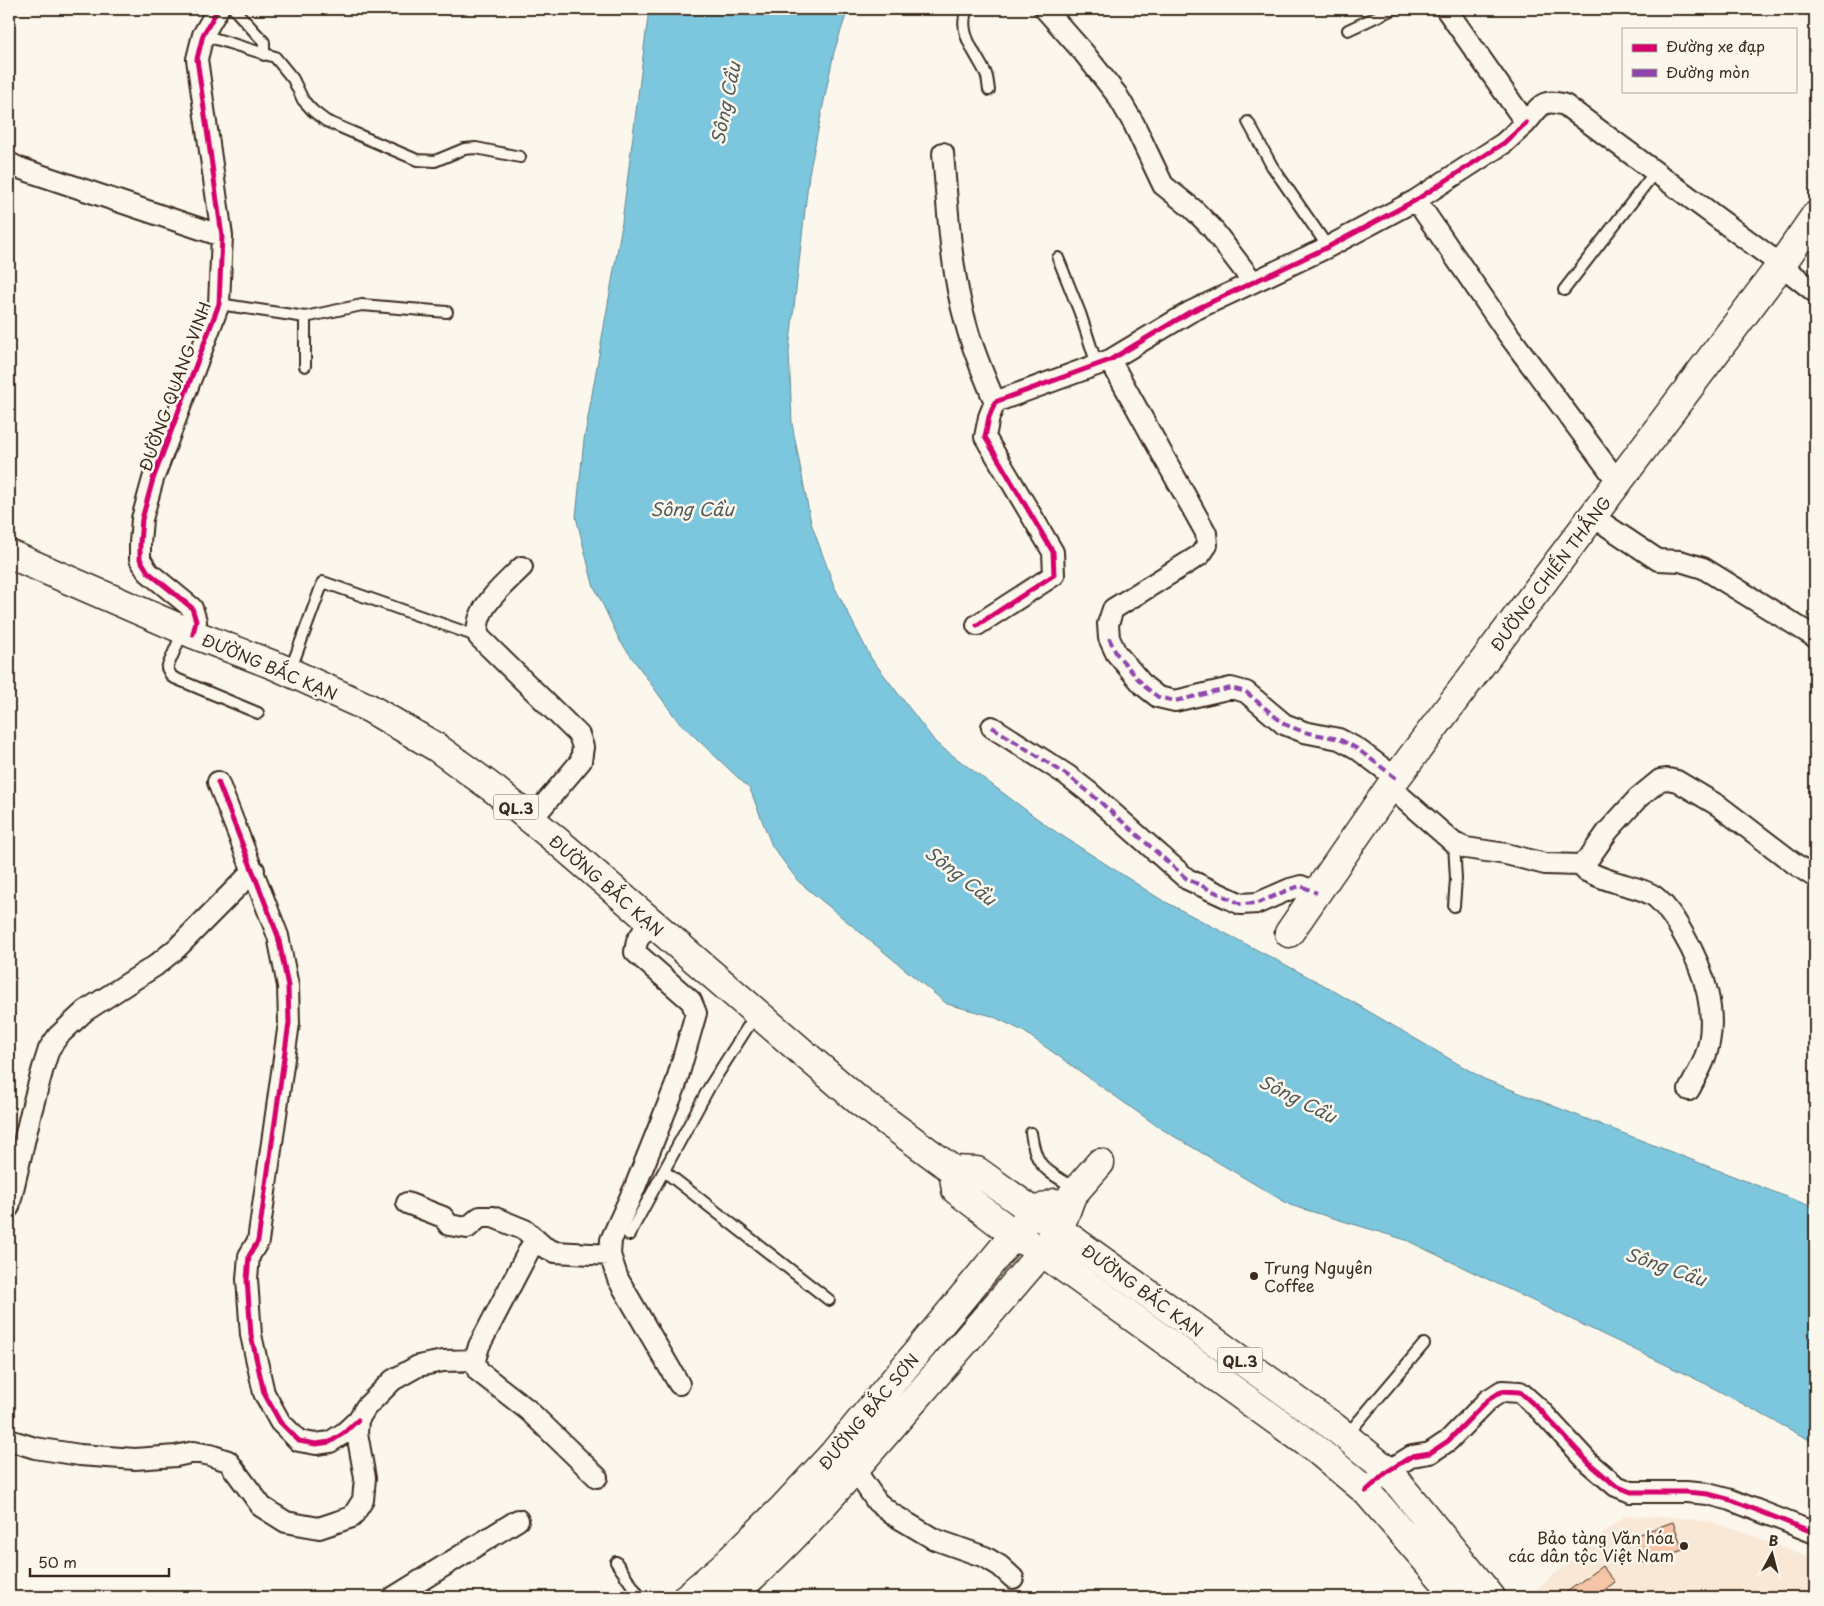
<svg xmlns="http://www.w3.org/2000/svg" width="1824" height="1606" font-family="'Playpen Sans',sans-serif">
	<rect width="100%" height="100%" fill="#fbf7ec"/>
	<filter id="ink" filterUnits="userSpaceOnUse"><feTurbulence type="fractalNoise" baseFrequency=".02" numOctaves="2"/><feDisplacementMap in="SourceGraphic" scale="10" xChannelSelector="R" yChannelSelector="G"/><feConvolveMatrix kernelMatrix="1 2 1 2 8 2 1 2 1" color-interpolation-filters="sRGB"/></filter>
	<g filter="url(#ink)">
		<path fill="#fae8d7" d="M1624,1516L1674,1517L1711,1522L1742,1531L1815,1560V1597H1538L1534,1591Z"/>
		<path fill="#7dc7de" stroke="#638891" d="M649,9H848L834,52L809,174L789,351L792,424L811,523L834,586L871,658L936,743L1050,828L1160,899L1322,984L1484,1079L1815,1208V1443L1706,1384L1406,1240L1290,1205L1160,1128L1023,1031L992,1016L947,1004L798,881L772,846L750,789L677,720L620,641L593,584L576,517L584,440L621,230Z"/>
		<path fill="#f6c4a6" stroke="#3b2a1e" d="M1673,1522L1683,1550L1643,1563L1634,1536Z
			M1602,1566L1615,1582L1595,1597H1560Z"/>
		<g fill="none" stroke-linecap="round" stroke-linejoin="round">
			<g stroke="#3b2a1e" stroke-width="14">
				<path id="lane" d="M234,9L264,42V55
					M967,9C957,33 976,53 986,74C988,79 988,85 989,90
					M1348,30L1393,9
					M203,35L275,57L293,79L303,100L313,111L326,121L417,160L435,161L464,149L476,148L520,157
					M1248,122L1272,166L1328,247
					M1058,258L1080,313L1097,365
					M1564,290L1655,172
					M219,304L305,317L362,305L447,312
					M305,366V317
					M183,631L167,668L172,677L258,713
					M290,671L323,582L479,637
					M1454,843L1456,879L1454,906
					M1031,1133C1036,1170 1047,1170 1076,1189
					M664,1171L829,1300
					M629,1235L710,1086L756,1014
					M1346,1436L1424,1344
					M616,1562L640,1597"/>
			</g>
			<g stroke="#3b2a1e" stroke-width="24">
				<path id="street" d="M1045,9L1084,53L1117,95L1134,124L1163,185L1193,209L1211,227L1253,282
					M1446,9L1526,123C1541,106 1541,98 1565,105L1781,265L1815,292
					M943,153C948,210 950,268 966,324C973,351 984,376 995,402
					M9,163L19,168L222,236
					M1416,200L1508,334L1618,482
					M1110,360L1206,533L1207,545L1200,555L1113,609L1108,624L1109,638L1116,653L1144,686L1158,697L1175,701L1231,688L1246,692L1284,724L1304,732L1339,739L1356,748L1396,778
					M1592,516L1658,560L1680,561L1703,568L1815,637
					M522,567C508,581 480,604 478,625C477,629 478,633 479,637L579,735L583,747L581,761L531,820
					M977,625L1054,575L1053,552L985,437L989,417L995,402L1110,360L1190,312L1328,247L1416,200L1504,143L1526,123
					M193,634L196,621L192,608L148,572L140,559V543L142,519L153,479L219,304L222,236L197,59L203,35L218,9
					M992,727L1067,775L1090,793L1187,879L1241,904L1258,903L1290,889L1301,886L1317,893
					M218,782L278,936L288,986L289,1023L258,1241L249,1256L247,1279L251,1335L264,1393L280,1422L299,1441L316,1444L330,1442L344,1433L358,1420
					M1390,787L1454,843L1466,848L1506,854L1545,864L1580,865L1589,858L1608,831L1638,798L1660,780L1668,779L1677,781L1719,806L1795,864L1815,877
					M1580,865L1586,871C1597,876 1607,880 1618,883C1631,887 1643,889 1654,896C1666,905 1675,920 1682,932C1704,969 1721,1017 1704,1060C1700,1070 1694,1080 1689,1090
					M650,921L637,941L635,952L691,1001L696,1013L675,1087L635,1187L611,1240L610,1255L618,1279L679,1384
					M407,1203L443,1217L449,1225L467,1228L480,1217H493L525,1230L544,1247L555,1252L610,1255
					M9,1207L31,1112L43,1068L49,1049L58,1036L85,1011L155,966L177,948L254,870
					M535,1239L479,1346L475,1360L478,1371L528,1410L597,1477
					M9,1440L35,1448L80,1455L135,1459L176,1456L194,1452L210,1455L228,1461L262,1507L286,1522L319,1528L352,1517L363,1500L365,1478L357,1433L358,1420L366,1407L393,1380L418,1366L443,1361L475,1360
					M855,1470L877,1502L892,1514L934,1539L985,1557L1000,1566L1013,1578
					M1366,1491L1388,1471L1412,1456L1430,1453L1448,1441L1488,1400L1502,1391L1520,1392L1540,1410L1589,1463L1616,1486L1631,1492H1686L1708,1494L1731,1500L1815,1533
					M394,1597L518,1520"/>
			</g>
			<g stroke="#3b2a1e" stroke-width="31">
				<path id="secondary" d="M1289,933L1396,778L1781,265L1815,216
					M687,1597L726,1564L783,1508L833,1454L1033,1212L1055,1203
					M729,1597C789,1547 840,1486 891,1427C941,1369 992,1311 1042,1252L1059,1230L1072,1195L1100,1163"/>
			</g>
			<g stroke="#3b2a1e" stroke-width="31">
				<path id="highway" d="M9,554L193,634L276,666L369,708L436,747L495,790L562,845L859,1101L953,1170L977,1171L1334,1427L1388,1471L1491,1597
					M953,1170L956,1190L1015,1235L1042,1252L1317,1450L1366,1491L1458,1597"/>
			</g>
			<use href="#lane" stroke="#fbf7ec" stroke-width="10"/>
			<use href="#street" stroke="#fbf7ec" stroke-width="20"/>
			<use href="#secondary" stroke="#fbf7ec" stroke-width="28"/>
			<use href="#highway" stroke="#fbf7ec" stroke-width="28"/>
			<path stroke="#8e44ad" stroke-width="4" stroke-dasharray="8 4" stroke-linecap="butt" d="M1109,638L1116,653L1144,686L1158,697L1175,701L1231,688L1246,692L1284,724L1304,732L1339,739L1356,748L1396,778
				M992,727L1067,775L1090,793L1187,879L1241,904L1258,903L1290,889L1301,886L1317,893"/>
			<g stroke="#fbf7ec" stroke-width="8">
				<path id="cycleway" d="M977,625L1054,575L1053,552L985,437L989,417L995,402L1110,360L1190,312L1328,247L1416,200L1504,143L1526,123
					M193,634L196,621L192,608L148,572L140,559V543L142,519L153,479L219,304L222,236L197,59L203,35L218,9
					M218,782L278,936L288,986L289,1023L258,1241L249,1256L247,1279L251,1335L264,1393L280,1422L299,1441L316,1444L330,1442L344,1433L358,1420
					M1366,1491L1388,1471L1412,1456L1430,1453L1448,1441L1488,1400L1502,1391L1520,1392L1540,1410L1589,1463L1616,1486L1631,1492H1686L1708,1494L1731,1500L1815,1533"/>
			</g>
			<use href="#cycleway" stroke="#d6006c" stroke-width="5"/>
		</g>
	</g>
	<g fill="#3b2a1e" stroke="#fbf7ec" stroke-width="2">
		<circle cx="1254" cy="1276" r="5"/>
		<circle cx="1684" cy="1546" r="5"/>
	</g>
	<g text-anchor="middle" dominant-baseline="central" stroke-width="5" stroke-linejoin="round" paint-order="stroke">
		<g fill="#fbf7ec" stroke="#75685c" stroke-width="1">
			<rect x="493.5" y="794.5" width="45" height="25" rx="4"/>
			<rect x="1217.5" y="1347.5" width="45" height="25" rx="4"/>
		</g>
		<g font-size="15" font-weight="bold" fill="#3b2a1e">
			<text x="516" y="807">QL.3</text>
			<text x="1240" y="1360">QL.3</text>
		</g>
		<g font-size="16" fill="#3b2a1e" stroke="#fbf7ec">
			<text transform="translate(174 386) rotate(-70)">ĐƯỜNG QUANG VINH</text>
			<text transform="translate(1550 573) rotate(-53)">ĐƯỜNG CHIẾN THẮNG</text>
			<text transform="translate(270 666) rotate(23)">ĐƯỜNG BẮC KẠN</text>
			<text transform="translate(607 885) rotate(41)">ĐƯỜNG BẮC KẠN</text>
			<text transform="translate(1143 1290) rotate(36)">ĐƯỜNG BẮC KẠN</text>
			<text transform="translate(868 1411) rotate(-50)">ĐƯỜNG BẮC SƠN</text>
		</g>
		<g font-size="16" fill="#3b2a1e" stroke="#fbf7ec" text-anchor="start">
			<text x="1264" y="1267">Trung Nguyên<tspan x="1264" dy="18">Coffee</tspan></text>
			<text x="1674" y="1537" text-anchor="end">Bảo tàng Văn hóa<tspan x="1674" dy="18">các dân tộc Việt Nam</tspan></text>
		</g>
		<g font-size="18" font-style="italic" fill="#4f5958" stroke="#fbf7ec">
			<text transform="translate(725 103) rotate(-78)">Sông Cầu</text>
			<text x="692" y="508">Sông Cầu</text>
			<text transform="translate(961 875) rotate(38)">Sông Cầu</text>
			<text transform="translate(1298 1098) rotate(27)">Sông Cầu</text>
			<text transform="translate(1666 1266) rotate(19)">Sông Cầu</text>
		</g>
	</g>
	<rect width="1824" height="1606" fill="none" stroke="#fbf7ec" stroke-width="30"/>
	<rect x="15" y="15" width="1794" height="1576" fill="none" stroke="#3b2a1e" stroke-width="2" filter="url(#ink)"/>
	<rect x="1622" y="28" width="175" height="65" fill="#fbf7ec" stroke="#aea59a"/>
	<rect x="1632" y="44" width="25" height="8" fill="#d6006c" stroke="#aea59a"/>
	<text x="1666" y="52" font-size="15" fill="#3b2a1e">Đường xe đạp</text>
	<rect x="1632" y="69" width="25" height="8" fill="#8e44ad" stroke="#aea59a"/>
	<text x="1666" y="78" font-size="15" fill="#3b2a1e">Đường mòn</text>
	<g transform="translate(1772 1554) rotate(7)" stroke="#fbf7ec" stroke-width="4" paint-order="stroke">
	<path d="M0-4L9 19L0 12L-9 19Z" fill="#3b2a1e"/>
	<text y="-8" font-size="14" font-weight="bold" text-anchor="middle" fill="#3b2a1e">B</text>
	</g>
	<path d="M30 1568v8h139v-8" fill="none" stroke="#3b2a1e" stroke-width="2.5"/>
	<text x="38" y="1568" font-size="15" fill="#3b2a1e" stroke="#fbf7ec" stroke-width="4" paint-order="stroke">50 m</text>
</svg>
